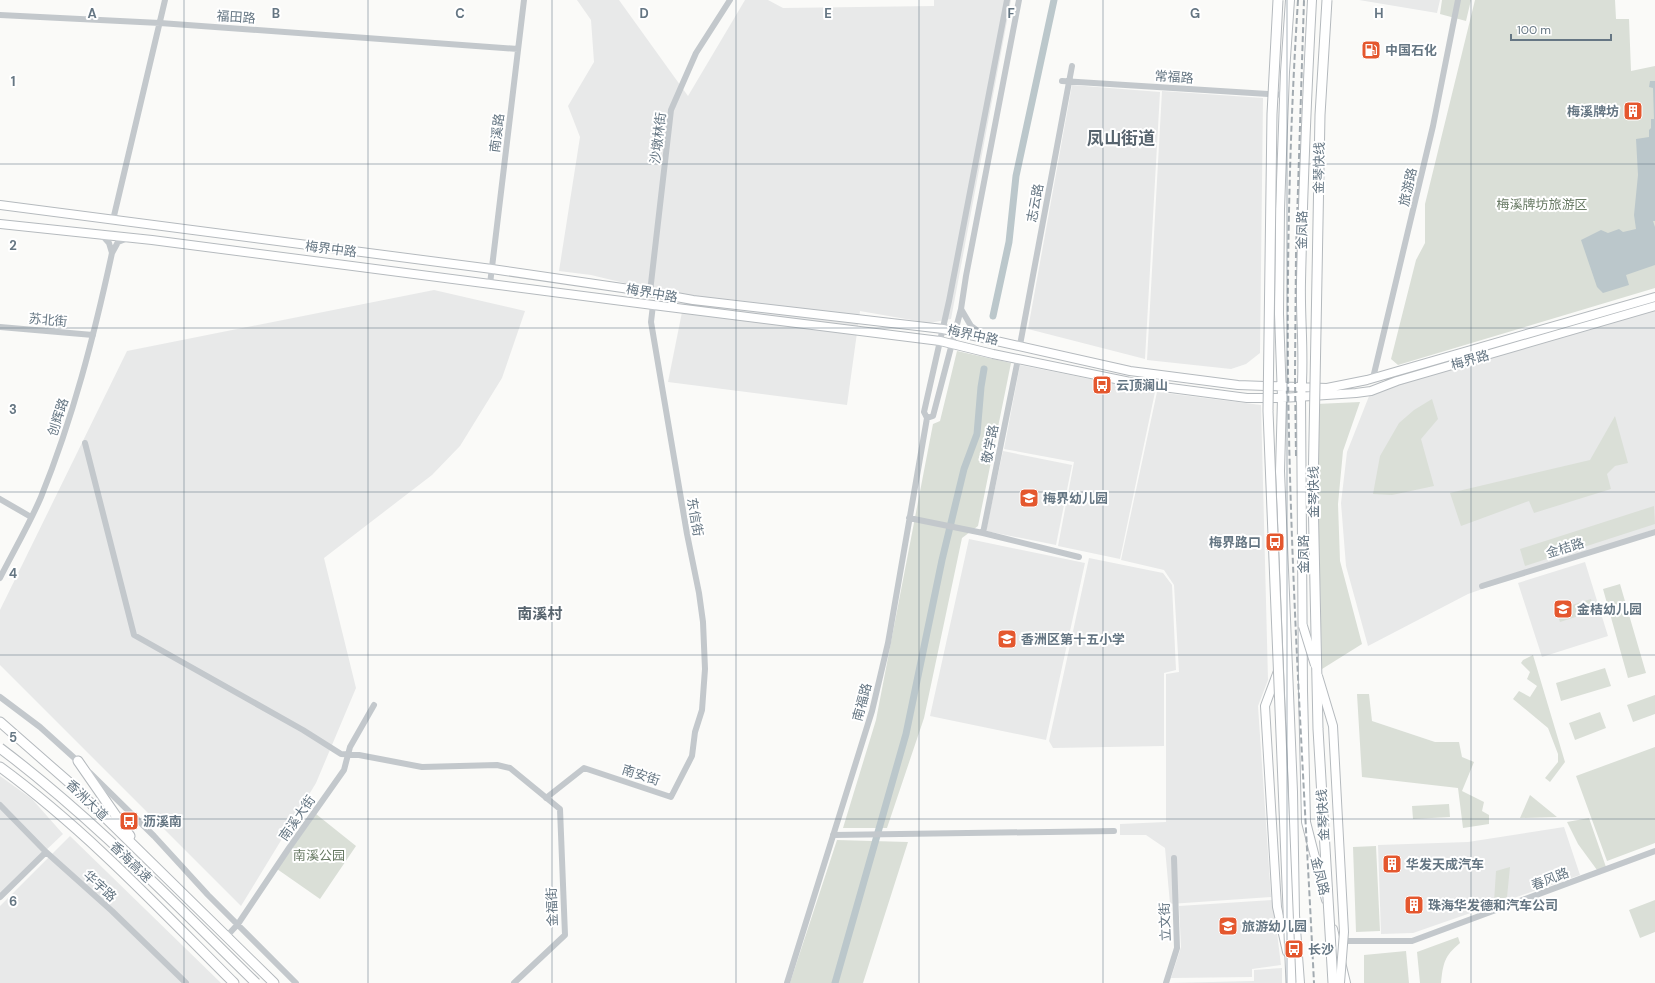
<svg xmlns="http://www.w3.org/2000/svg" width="1655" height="983" font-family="'DM Sans','Noto Sans SC',sans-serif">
	<rect width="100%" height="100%" fill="#fafaf8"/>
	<path fill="#e8e9e9" d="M577,0H619L688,96L745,0H768L783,8L934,6V0H1011L951,319L929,323L860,311L847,405L668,382L684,302L637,286L591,275L559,271L580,137L568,106L594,62L591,20Z
		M1359,0H1440L1437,13Z
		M1072,85L1160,92L1145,359L1028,329Z
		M1162,91L1263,98L1260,353L1246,364L1231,369L1147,360Z
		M434,290L525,311L502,378L460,446L432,475L324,558L356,688L316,783L241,906L0,665V610L127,351Z
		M1655,307V529L1468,594L1368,646L1346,566L1341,503L1347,452L1371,391Z
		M1020,365L1155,392L1120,559L1058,546L1074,462L1004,449Z
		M1157,392L1261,405L1268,680L1258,706L1271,897L1170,904L1165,848L1146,835H1120V824L1166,822V674L1179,672L1174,585L1164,570L1121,560Z
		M1003,451L1072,465L1056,545L986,531Z
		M969,539L1085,563L1046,740L930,716Z
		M1089,558L1163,573L1172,585L1176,670L1164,673V746L1053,748L1049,741Z
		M1585,562L1608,636L1542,657L1518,583Z
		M0,776L32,799L63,834L0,894Z
		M1564,827L1580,875L1413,933L1381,934L1378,845L1468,842Z
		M70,836L221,983H0V906Z
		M1273,900L1281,965L1252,969V977L1171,978L1181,947L1179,906Z
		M1282,968V983H1170L1254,981V970Z"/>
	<path fill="#dadfd7" d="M1442,0H1471L1466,21L1440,14Z
		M1475,0H1615L1616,19H1629L1631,71L1655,66V288L1398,365L1391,359L1416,260L1425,243V204Z
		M957,351L1011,363L978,526L962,538L924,718L887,828H843L876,720L933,424L940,421Z
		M1432,399L1438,419L1421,439L1434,486L1392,495L1373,494L1380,456L1399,423L1414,410Z
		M1360,402L1343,451L1338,504L1340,561L1362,644L1322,669L1316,404Z
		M1615,416L1628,463L1615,466L1607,474L1611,489L1534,513L1529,501L1461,526L1450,493L1590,460Z
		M1654,506L1655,524L1525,566L1520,549Z
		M1620,584L1646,673L1628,678L1603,589Z
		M1591,599L1594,611L1560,622L1556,610Z
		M1533,655L1565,762L1550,782L1545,778L1558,762V754L1548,728L1513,699L1519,691L1530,697L1537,686L1527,679L1530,672L1521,663L1523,660Z
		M1605,668L1611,686L1561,701L1556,683Z
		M1357,694H1369L1372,721L1435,742H1459L1462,757L1474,762L1462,791L1484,802L1482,811L1489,815V824L1463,828L1458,788L1362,777Z
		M1655,695V714L1633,722L1627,705Z
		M1600,712L1606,728L1575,740L1569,723Z
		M1655,747V843L1607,861L1576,776Z
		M1530,795L1557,817L1520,818Z
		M1449,804L1450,817L1413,819L1412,806Z
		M316,814L356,846L320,899L277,869Z
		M1589,818L1606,867L1597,870L1578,844L1567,822Z
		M837,840L908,842L863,983H790Z
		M1376,846L1380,931L1356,932L1353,847Z
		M1510,867L1507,897L1494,902L1496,871Z
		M1655,900V932L1640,938L1629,910Z
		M1458,937L1460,943C1444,956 1443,964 1441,983H1420L1417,952Z
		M1406,951L1409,983H1364V955Z"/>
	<path fill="#bbc7cb" d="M1650,81H1655V221H1653L1655,227V265L1626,275L1629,285L1603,293L1597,287L1581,240L1601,230L1608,233L1619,229L1623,232L1636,229L1634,215L1638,175L1636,139L1649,137V130L1651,128V119H1654L1653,88L1649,87Z"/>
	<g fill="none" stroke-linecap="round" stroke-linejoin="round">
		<path stroke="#bbc7cb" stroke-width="7" d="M993,316L1009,242L1016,176L1054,0
			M835,983L906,734L942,560L964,469L977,434L981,387L984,369"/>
		<g stroke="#b5babe" stroke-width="10">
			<path id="major" d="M1290,0L1285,72L1280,209L1279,314L1282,398L1280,471L1293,792L1295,915L1300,983
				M1312,0C1307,94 1303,188 1301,282C1300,320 1305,358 1301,397L1303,691L1306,822L1326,900
				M0,205L492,269L643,291L693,300L943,329L1130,371L1238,385L1327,388L1367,380L1655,297
				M0,224L152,240L653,305L940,341L993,354L1140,384L1247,398H1282L1356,393L1371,391L1397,381L1655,306
				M1278,671L1265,706L1277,907L1287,952
				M1333,929L1346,983"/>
		</g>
		<g stroke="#b4b9bd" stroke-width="11">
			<path id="highway" d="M0,722L72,785L274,983
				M78,761L130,836
				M0,767C86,830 159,908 234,983"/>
		</g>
		<path stroke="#c3c8cc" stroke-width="6" d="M0,15L160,23L518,49
			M1062,81L1284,95
			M113,220L165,0
			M102,235L109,243L112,253L118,242L128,238
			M490,284L524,0
			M650,292L671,110L696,53L730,0
			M961,309L933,416L927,418L924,412L949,301L1007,0
			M0,327L93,335
			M987,338L971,326L961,309L966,276L1019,0
			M1020,345L1072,66
			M1373,378L1433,126L1458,0
			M85,443L134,635L303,730L341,754L359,755L422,767L497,765L510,768L560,809L565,935L514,983
			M0,499L31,517
			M909,518L983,533L1079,557
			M983,533L1018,359
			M0,578C13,552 29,525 41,497C73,418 94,336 112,253
			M1482,586L1655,532
			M0,697L40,727L81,764
			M90,773L154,836L208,895L296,983
			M546,798L584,768L671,797L692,756L695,732L702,710L705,669L703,622L699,593L687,534L651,322L653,305
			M0,805L46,852L112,911L186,983
			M833,835L1114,831
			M0,897L46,852
			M226,937L238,924L289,848L344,770L350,747L374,705
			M1339,941H1412L1655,851
			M787,983L872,711L888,643L927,418
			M1166,983L1177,948L1174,858"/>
		<use href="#major" stroke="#fff" stroke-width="8"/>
		<use href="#highway" stroke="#fff" stroke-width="9"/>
		<path stroke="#a2aab0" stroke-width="2" stroke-dasharray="6 3" stroke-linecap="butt" d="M1298,0C1290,123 1287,247 1288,371C1290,575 1304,779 1314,983
			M1296,456L1295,374L1296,252L1304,0"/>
		<g stroke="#b5babe" stroke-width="10" stroke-linecap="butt">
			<path id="major-bridge" d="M1303,626L1315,665
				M1318,676L1333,726L1344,932L1340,983"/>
		</g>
		<g stroke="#b4b9bd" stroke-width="11" stroke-linecap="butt">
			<path id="highway-bridge" d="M1278,0L1272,114L1268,411L1291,983
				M1327,0L1320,115L1313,492L1318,729L1333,983
				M0,748C93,818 173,902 256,983"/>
		</g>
		<use href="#major-bridge" stroke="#fff" stroke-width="8"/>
		<use href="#highway-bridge" stroke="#fff" stroke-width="9"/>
	</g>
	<path fill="none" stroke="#657683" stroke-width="1" stroke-opacity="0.55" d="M184,0V983M368,0V983M552,0V983M736,0V983M919,0V983M1103,0V983M1287,0V983M1471,0V983M0,164H1655M0,328H1655M0,492H1655M0,655H1655M0,819H1655"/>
	<defs>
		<g id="fuel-square" transform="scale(1)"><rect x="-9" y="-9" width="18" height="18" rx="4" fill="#e4572e" stroke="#fff"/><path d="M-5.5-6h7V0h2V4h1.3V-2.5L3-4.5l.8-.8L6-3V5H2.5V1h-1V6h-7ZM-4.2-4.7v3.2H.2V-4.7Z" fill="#fff"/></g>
		<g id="building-square" transform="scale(1)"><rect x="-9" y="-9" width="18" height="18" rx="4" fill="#e4572e" stroke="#fff"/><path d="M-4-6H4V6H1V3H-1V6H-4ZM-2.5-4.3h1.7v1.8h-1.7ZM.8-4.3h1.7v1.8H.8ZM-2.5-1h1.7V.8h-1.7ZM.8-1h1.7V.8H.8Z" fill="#fff"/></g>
		<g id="bus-square" transform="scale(1)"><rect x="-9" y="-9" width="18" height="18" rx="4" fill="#e4572e" stroke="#fff"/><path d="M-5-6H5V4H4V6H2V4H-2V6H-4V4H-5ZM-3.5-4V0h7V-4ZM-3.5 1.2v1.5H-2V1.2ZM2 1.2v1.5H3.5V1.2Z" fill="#fff"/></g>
		<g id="school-square" transform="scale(1)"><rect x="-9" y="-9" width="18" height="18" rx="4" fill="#e4572e" stroke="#fff"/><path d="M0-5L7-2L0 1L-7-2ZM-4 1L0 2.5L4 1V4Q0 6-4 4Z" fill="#fff"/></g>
	</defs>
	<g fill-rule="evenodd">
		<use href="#fuel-square" x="1371" y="50"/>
		<use href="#building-square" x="1633" y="111"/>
		<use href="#bus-square" x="1102" y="385"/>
		<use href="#school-square" x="1029" y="498"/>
		<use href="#bus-square" x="1275" y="542"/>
		<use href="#school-square" x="1563" y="609"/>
		<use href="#school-square" x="1007" y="639"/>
		<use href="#bus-square" x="129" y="821"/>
		<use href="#building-square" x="1392" y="864"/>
		<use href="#building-square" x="1414" y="905"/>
		<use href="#school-square" x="1228" y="926"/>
		<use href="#bus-square" x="1294" y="949"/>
	</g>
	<g text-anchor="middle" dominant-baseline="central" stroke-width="4" stroke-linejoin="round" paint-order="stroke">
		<g font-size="13" fill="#657683" stroke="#fff">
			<text transform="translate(236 17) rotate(4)">福田路</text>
			<text transform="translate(1174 77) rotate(4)">常福路</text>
			<text transform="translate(497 133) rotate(-83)">南溪路</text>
			<text transform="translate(658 138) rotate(-83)">沙墩林街</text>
			<text transform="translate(1319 168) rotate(-89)">金琴快线</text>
			<text transform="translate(1408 187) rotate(-77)">旅游路</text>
			<text transform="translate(1035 203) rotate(-79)">志云路</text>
			<text transform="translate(1302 230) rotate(-89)">金凤路</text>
			<text transform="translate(331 249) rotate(7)">梅界中路</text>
			<text transform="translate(652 293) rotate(10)">梅界中路</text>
			<text transform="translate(48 320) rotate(5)">苏北街</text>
			<text transform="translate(973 335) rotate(12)">梅界中路</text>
			<text transform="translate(1470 360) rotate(-16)">梅界路</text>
			<text transform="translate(58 417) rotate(-72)">创辉路</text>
			<text transform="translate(990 444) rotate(-79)">敬学路</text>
			<text transform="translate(1313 492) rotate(-90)">金琴快线</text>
			<text transform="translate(695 517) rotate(80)">东信街</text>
			<text transform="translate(1565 548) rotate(-17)">金桔路</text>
			<text transform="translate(1303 554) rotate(-90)">金凤路</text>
			<text transform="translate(862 702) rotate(-75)">南福路</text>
			<text transform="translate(641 775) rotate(18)">南安街</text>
			<text transform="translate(87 800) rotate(44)">香洲大道</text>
			<text transform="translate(1323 815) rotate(-93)">金琴快线</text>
			<text transform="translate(297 818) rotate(-55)">南溪大街</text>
			<text transform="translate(131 862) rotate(44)">香海高速</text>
			<text transform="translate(1320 876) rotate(76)">金凤路</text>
			<text transform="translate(1550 879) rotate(-21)">春风路</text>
			<text transform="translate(100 886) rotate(42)">华宇路</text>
			<text transform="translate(552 907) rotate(-92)">金福街</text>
			<text transform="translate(1165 922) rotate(-92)">立文街</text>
		</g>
		<g font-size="13" font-weight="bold" fill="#657683" stroke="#fff" text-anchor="start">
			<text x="1385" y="50">中国石化</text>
			<text x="1619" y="111" text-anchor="end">梅溪牌坊</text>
			<text x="1116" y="385">云顶澜山</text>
			<text x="1043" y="498">梅界幼儿园</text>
			<text x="1261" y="542" text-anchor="end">梅界路口</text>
			<text x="1577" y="609">金桔幼儿园</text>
			<text x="1021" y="639">香洲区第十五小学</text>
			<text x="143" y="821">沥溪南</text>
			<text x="1406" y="864">华发天成汽车</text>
			<text x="1428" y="905">珠海华发德和汽车公司</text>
			<text x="1242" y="926">旅游幼儿园</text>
			<text x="1308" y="949">长沙</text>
		</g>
		<g font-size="13" fill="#687a64" stroke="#fff">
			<text x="1542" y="204">梅溪牌坊旅游区</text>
			<text x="319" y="855">南溪公园</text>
		</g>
		<g font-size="15" font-weight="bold" fill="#57646e" stroke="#fff">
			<text x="540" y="614">南溪村</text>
		</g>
		<g font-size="17" font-weight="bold" fill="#57646e" stroke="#fff">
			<text x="1121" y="138">凤山街道</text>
		</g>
	</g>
	<g font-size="13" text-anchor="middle" font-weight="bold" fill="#657683" stroke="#fff" stroke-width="4" stroke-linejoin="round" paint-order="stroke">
		<text x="92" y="18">A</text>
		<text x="276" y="18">B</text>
		<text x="460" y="18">C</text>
		<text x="644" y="18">D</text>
		<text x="828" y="18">E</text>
		<text x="1011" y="18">F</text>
		<text x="1195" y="18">G</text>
		<text x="1379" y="18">H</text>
		<text x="13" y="86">1</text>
		<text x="13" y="250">2</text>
		<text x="13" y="414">3</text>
		<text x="13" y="578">4</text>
		<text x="13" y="742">5</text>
		<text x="13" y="906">6</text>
	</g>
	<path d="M1511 34v6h100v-6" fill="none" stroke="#657683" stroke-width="2"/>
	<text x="1517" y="34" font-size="12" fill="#657683" stroke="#ffffff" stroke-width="3" paint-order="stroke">100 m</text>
</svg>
